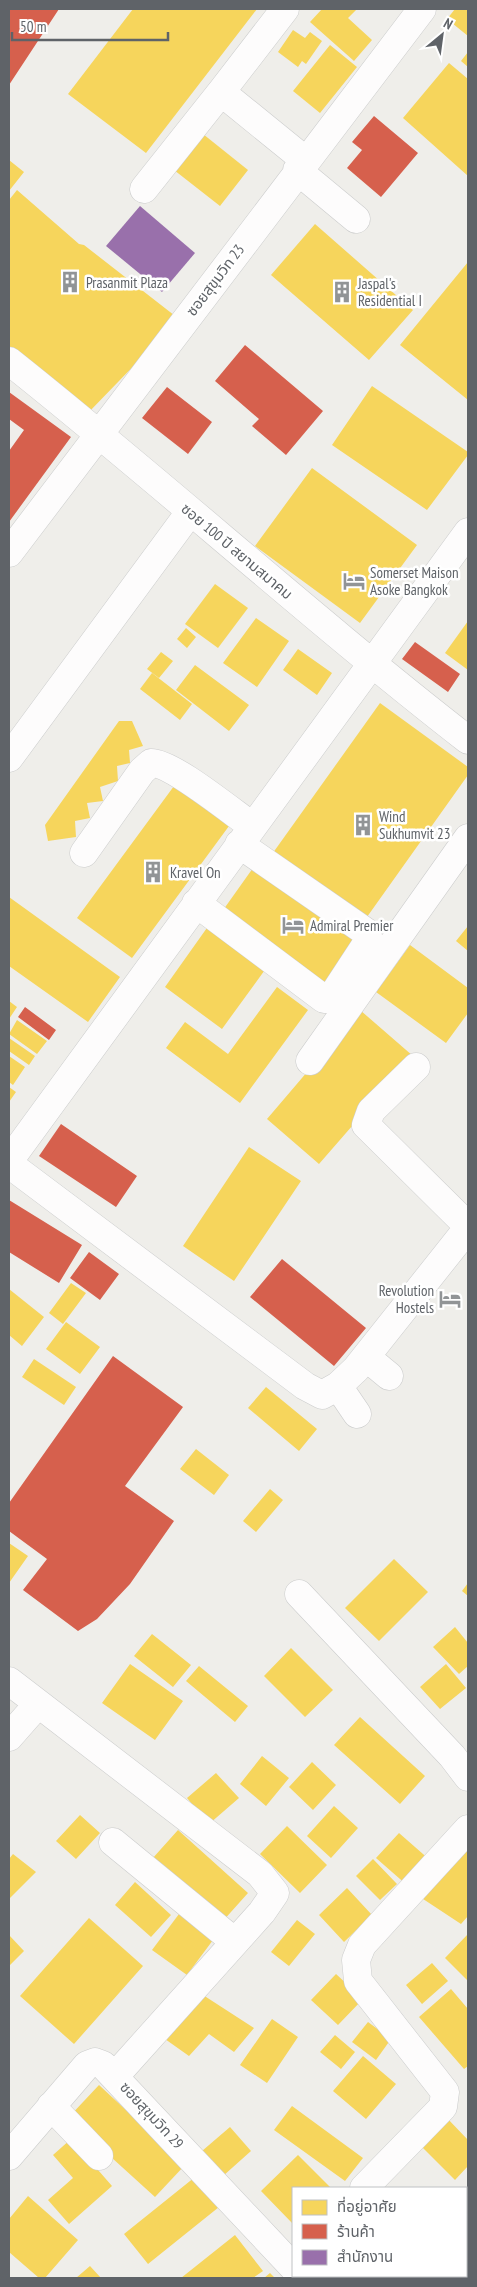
<svg xmlns="http://www.w3.org/2000/svg" width="477" height="2287" font-family="'PT Sans Narrow','Noto Sans Thai',sans-serif">
	<rect width="100%" height="100%" fill="#efeeea"/>
	<path fill="#f6d55c" d="M133,9H257L146,153L68,94Z
		M322,9H357L348,18L372,40L354,61L310,22Z
		M455,9H468V36L447,19Z
		M293,30L305,38L310,32L322,41L306,64L302,61L298,67L278,52Z
		M330,45L357,67L320,113L293,91Z
		M468,52V67L461,61Z
		M449,63L468,79V176L403,118Z
		M203,134L248,170L220,206L174,170Z
		M9,160L24,172L9,191Z
		M17,190L79,244L84,245L179,319L88,413L9,352V200Z
		M315,224L413,310L369,360L271,275Z
		M468,262V400L400,345Z
		M372,386L468,452V455L427,510L332,445Z
		M312,468L417,545L360,623L255,546Z
		M215,584L248,608L218,648L185,624Z
		M256,618L289,641L257,687L223,663Z
		M468,621V670L445,653Z
		M186,628L196,637L187,648L177,639Z
		M298,649L332,673L317,695L283,670Z
		M161,652L173,661L159,678L147,669Z
		M195,665L249,705L229,731L176,690Z
		M152,673L192,704L180,720L140,689Z
		M380,703L468,767V775L362,924L270,857Z
		M119,721H132L143,746L129,750L130,763L117,766L118,781L100,787L103,801L87,803L90,818L75,821L76,837L48,841L45,825Z
		M174,786L229,826L132,958L77,918Z
		M258,861L364,938L327,989L221,913Z
		M9,897L120,977L88,1022L9,966Z
		M209,925L267,967L222,1029L165,987Z
		M468,926V951L456,941Z
		M410,945L468,988V1013L446,1043L376,992Z
		M277,987L308,1010L240,1103L166,1048L185,1022L228,1054Z
		M9,1001L17,1007L9,1019Z
		M360,1010L413,1056L319,1164L267,1119Z
		M17,1020L47,1041L37,1054L9,1034Z
		M9,1038L35,1056L29,1065L9,1051Z
		M9,1056L25,1067L13,1085L9,1082Z
		M9,1087L16,1092L9,1102Z
		M249,1147L301,1181L234,1281L183,1246Z
		M71,1283L86,1293L63,1324L49,1313Z
		M9,1289L44,1317L22,1346L9,1335Z
		M66,1322L100,1347L80,1374L46,1349Z
		M34,1359L76,1387L64,1405L22,1377Z
		M266,1387L317,1429L299,1451L248,1408Z
		M196,1449L229,1475L214,1495L180,1469Z
		M270,1489L283,1500L256,1532L243,1521Z
		M9,1543L28,1556L9,1583Z
		M394,1559L428,1592L379,1641L345,1608Z
		M468,1583V1596L462,1591Z
		M455,1627L468,1643V1666L459,1674L433,1647Z
		M152,1634L191,1665L173,1687L134,1656Z
		M291,1648L333,1690L305,1717L264,1676Z
		M130,1664L183,1701L155,1740L102,1703Z
		M446,1664L466,1688L440,1709L420,1687Z
		M199,1666L248,1706L235,1722L186,1681Z
		M360,1717L425,1776L400,1804L334,1745Z
		M262,1756L289,1778L266,1806L240,1784Z
		M312,1762L336,1785L313,1810L289,1787Z
		M216,1773L239,1798L209,1824L187,1798Z
		M334,1806L358,1828L331,1858L307,1836Z
		M80,1815L100,1833L76,1859L56,1841Z
		M287,1826L327,1865L300,1893L260,1854Z
		M178,1830L248,1893L222,1922L152,1859Z
		M399,1833L431,1861L408,1886L376,1858Z
		M468,1836V1916L461,1924L414,1893Z
		M13,1854L36,1872L9,1899V1859Z
		M373,1859L397,1884L380,1900L356,1876Z
		M135,1882L171,1915L151,1937L115,1905Z
		M347,1888L372,1915L344,1942L319,1915Z
		M179,1914L213,1940L187,1975L152,1950Z
		M89,1918L143,1966L74,2044L20,1996Z
		M297,1920L315,1934L289,1966L271,1952Z
		M468,1934V1981L445,1958Z
		M9,1935L24,1951L9,1966Z
		M432,1963L448,1981L422,2004L406,1985Z
		M336,1974L363,1999L338,2025L311,2000Z
		M451,1989L468,2009V2066L464,2069L419,2017Z
		M203,1995L254,2028L234,2052L209,2034L189,2056L165,2039Z
		M272,2019L298,2037L267,2083L240,2065Z
		M368,2022L391,2039L376,2060L352,2042Z
		M335,2035L355,2052L341,2069L320,2052Z
		M363,2056L396,2084L366,2119L333,2091Z
		M99,2085L185,2165L155,2197L68,2118Z
		M292,2106L363,2158L345,2181L274,2130Z
		M446,2117L468,2140V2166L455,2180L419,2144Z
		M230,2127L251,2151L223,2176L202,2151Z
		M71,2139L112,2186L69,2224L48,2200L73,2178L53,2155Z
		M298,2155L330,2187L293,2188V2224L261,2191Z
		M195,2177L219,2207L148,2264L124,2234Z
		M28,2196L78,2240L45,2278H39L9,2252V2219Z
		M235,2235L263,2271L253,2278H181Z
		M90,2266L101,2278H76Z
		M270,2273L275,2278H264Z
		M345,2276H393L391,2278H343Z"/>
	<path fill="#d6604d" d="M9,9H59L9,85Z
		M374,116L418,153L381,197L347,168L362,150L352,142Z
		M245,345L323,411L286,455L252,426L259,419L215,381Z
		M167,387L212,422L188,454L142,418Z
		M9,392L71,437L9,522V451L24,430L9,419Z
		M415,642L460,674L448,692L402,659Z
		M25,1007L56,1030L49,1040L18,1017Z
		M61,1124L137,1176L116,1207L39,1156Z
		M9,1200L82,1245L59,1283L9,1252Z
		M89,1252L119,1274L100,1300L70,1278Z
		M282,1259L366,1328L334,1366L250,1297Z
		M113,1356L183,1407L125,1486L174,1521L130,1584L97,1619L78,1631L23,1590L47,1559L9,1531V1503Z"/>
	<path fill="#9970ab" d="M140,206L195,253L162,292L106,246Z"/>
	<g fill="none" stroke-linecap="round" stroke-linejoin="round">
		<g stroke="#cbcccc" stroke-width="29">
			<path id="minor" d="M221,92L285,9
				M297,170L356,219
				M144,189L221,92L306,161
				M9,361C164,484 311,618 468,740
				M9,553L422,9
				M9,758L190,512
				M84,853L142,771L151,763C171,762 232,812 252,826
				M196,903L324,999H330L333,995L369,940L366,932L239,844
				M310,1061L468,838
				M416,1067L371,1111L366,1125L468,1226
				M9,1161L468,532
				M9,1164L305,1386L322,1395L338,1386L356,1369L468,1228
				M366,1357L389,1376
				M338,1386L357,1414
				M299,1594L452,1756L468,1777
				M9,1681L260,1874L275,1893L262,1912L115,2076
				M9,1737L38,1704
				M113,1842L235,1942
				M51,2106L99,2156
				M9,2156L87,2065L95,2062L103,2065L293,2267
				M364,2188L443,2107L445,2092L358,1981L356,1960L362,1945L468,1829
				M466,2230L468,2227
				M425,2278L427,2276"/>
		</g>
		<use href="#minor" stroke="#fdfcfc" stroke-width="28"/>
	</g>
	<defs>
		<g id="building-bare" transform="scale(1.725)"><path d="M-4-6H4V6H1V3H-1V6H-4ZM-2.5-4.3h1.7v1.8h-1.7ZM.8-4.3h1.7v1.8H.8ZM-2.5-1h1.7V.8h-1.7ZM.8-1h1.7V.8H.8Z" fill="#919496" stroke="#fff" stroke-width="2.5" paint-order="stroke"/></g>
		<g id="hotel-bare" transform="scale(1.725)"><path d="M-6-4.5h1.5V1H6V5H4.5V3h-9V5H-6ZM-4 0a1.8 1.8 0 1 1 3.6 0ZM.5 0V-2.5h3Q6-2.5 6 0Z" fill="#919496" stroke="#fff" stroke-width="2.5" paint-order="stroke"/></g>
	</defs>
	<g fill-rule="evenodd">
		<use href="#building-bare" x="70" y="282"/>
		<use href="#building-bare" x="342" y="292"/>
		<use href="#hotel-bare" x="354" y="581"/>
		<use href="#building-bare" x="363" y="825"/>
		<use href="#building-bare" x="153" y="872"/>
		<use href="#hotel-bare" x="293" y="925"/>
		<use href="#hotel-bare" x="450" y="1299"/>
	</g>
	<g text-anchor="middle" dominant-baseline="central" stroke-width="5" stroke-linejoin="round" paint-order="stroke">
		<g font-size="15" fill="#5f6368" stroke="#fff">
			<text transform="translate(215 280) rotate(-53)">ซอยสุขุมวิท 23</text>
			<text transform="translate(237 551) rotate(40)">ซอย 100 ปี สยามสมาคม</text>
			<text transform="translate(152 2115) rotate(47)">ซอยสุขุมวิท 29</text>
		</g>
		<g font-size="15" fill="#5f6368" stroke="#fff" text-anchor="start">
			<text x="86" y="282">Prasanmit Plaza</text>
			<text x="358" y="283">Jaspal's<tspan x="358" dy="17">Residential I</tspan></text>
			<text x="370" y="572">Somerset Maison<tspan x="370" dy="17">Asoke Bangkok</tspan></text>
			<text x="379" y="816">Wind<tspan x="379" dy="17">Sukhumvit 23</tspan></text>
			<text x="170" y="872">Kravel On</text>
			<text x="310" y="925">Admiral Premier</text>
			<text x="434" y="1290" text-anchor="end">Revolution<tspan x="434" dy="17">Hostels</tspan></text>
		</g>
	</g>
	<rect width="477" height="2287" fill="none" stroke="#5f6368" stroke-width="20"/>
	<rect x="292" y="2187" width="175" height="90" fill="#ffffff" stroke="#bfc1c3"/>
	<rect x="302" y="2200" width="25" height="15" fill="#f6d55c" stroke="#bfc1c3"/>
	<text x="337" y="2212" font-size="15" fill="#5f6368">ที่อยู่อาศัย</text>
	<rect x="302" y="2224" width="25" height="15" fill="#d6604d" stroke="#bfc1c3"/>
	<text x="337" y="2237" font-size="15" fill="#5f6368">ร้านค้า</text>
	<rect x="302" y="2250" width="25" height="15" fill="#9970ab" stroke="#bfc1c3"/>
	<text x="337" y="2262" font-size="15" fill="#5f6368">สำนักงาน</text>
	<g transform="translate(442 35) rotate(29)" stroke="#ffffff" stroke-width="4" paint-order="stroke">
	<path d="M0-4L9 19L0 12L-9 19Z" fill="#5f6368"/>
	<text y="-8" font-size="14" font-weight="bold" text-anchor="middle" fill="#5f6368">N</text>
	</g>
	<path d="M12 32v8h156v-8" fill="none" stroke="#5f6368" stroke-width="2.5"/>
	<text x="20" y="32" font-size="15" fill="#5f6368" stroke="#ffffff" stroke-width="4" paint-order="stroke">50 m</text>
</svg>
